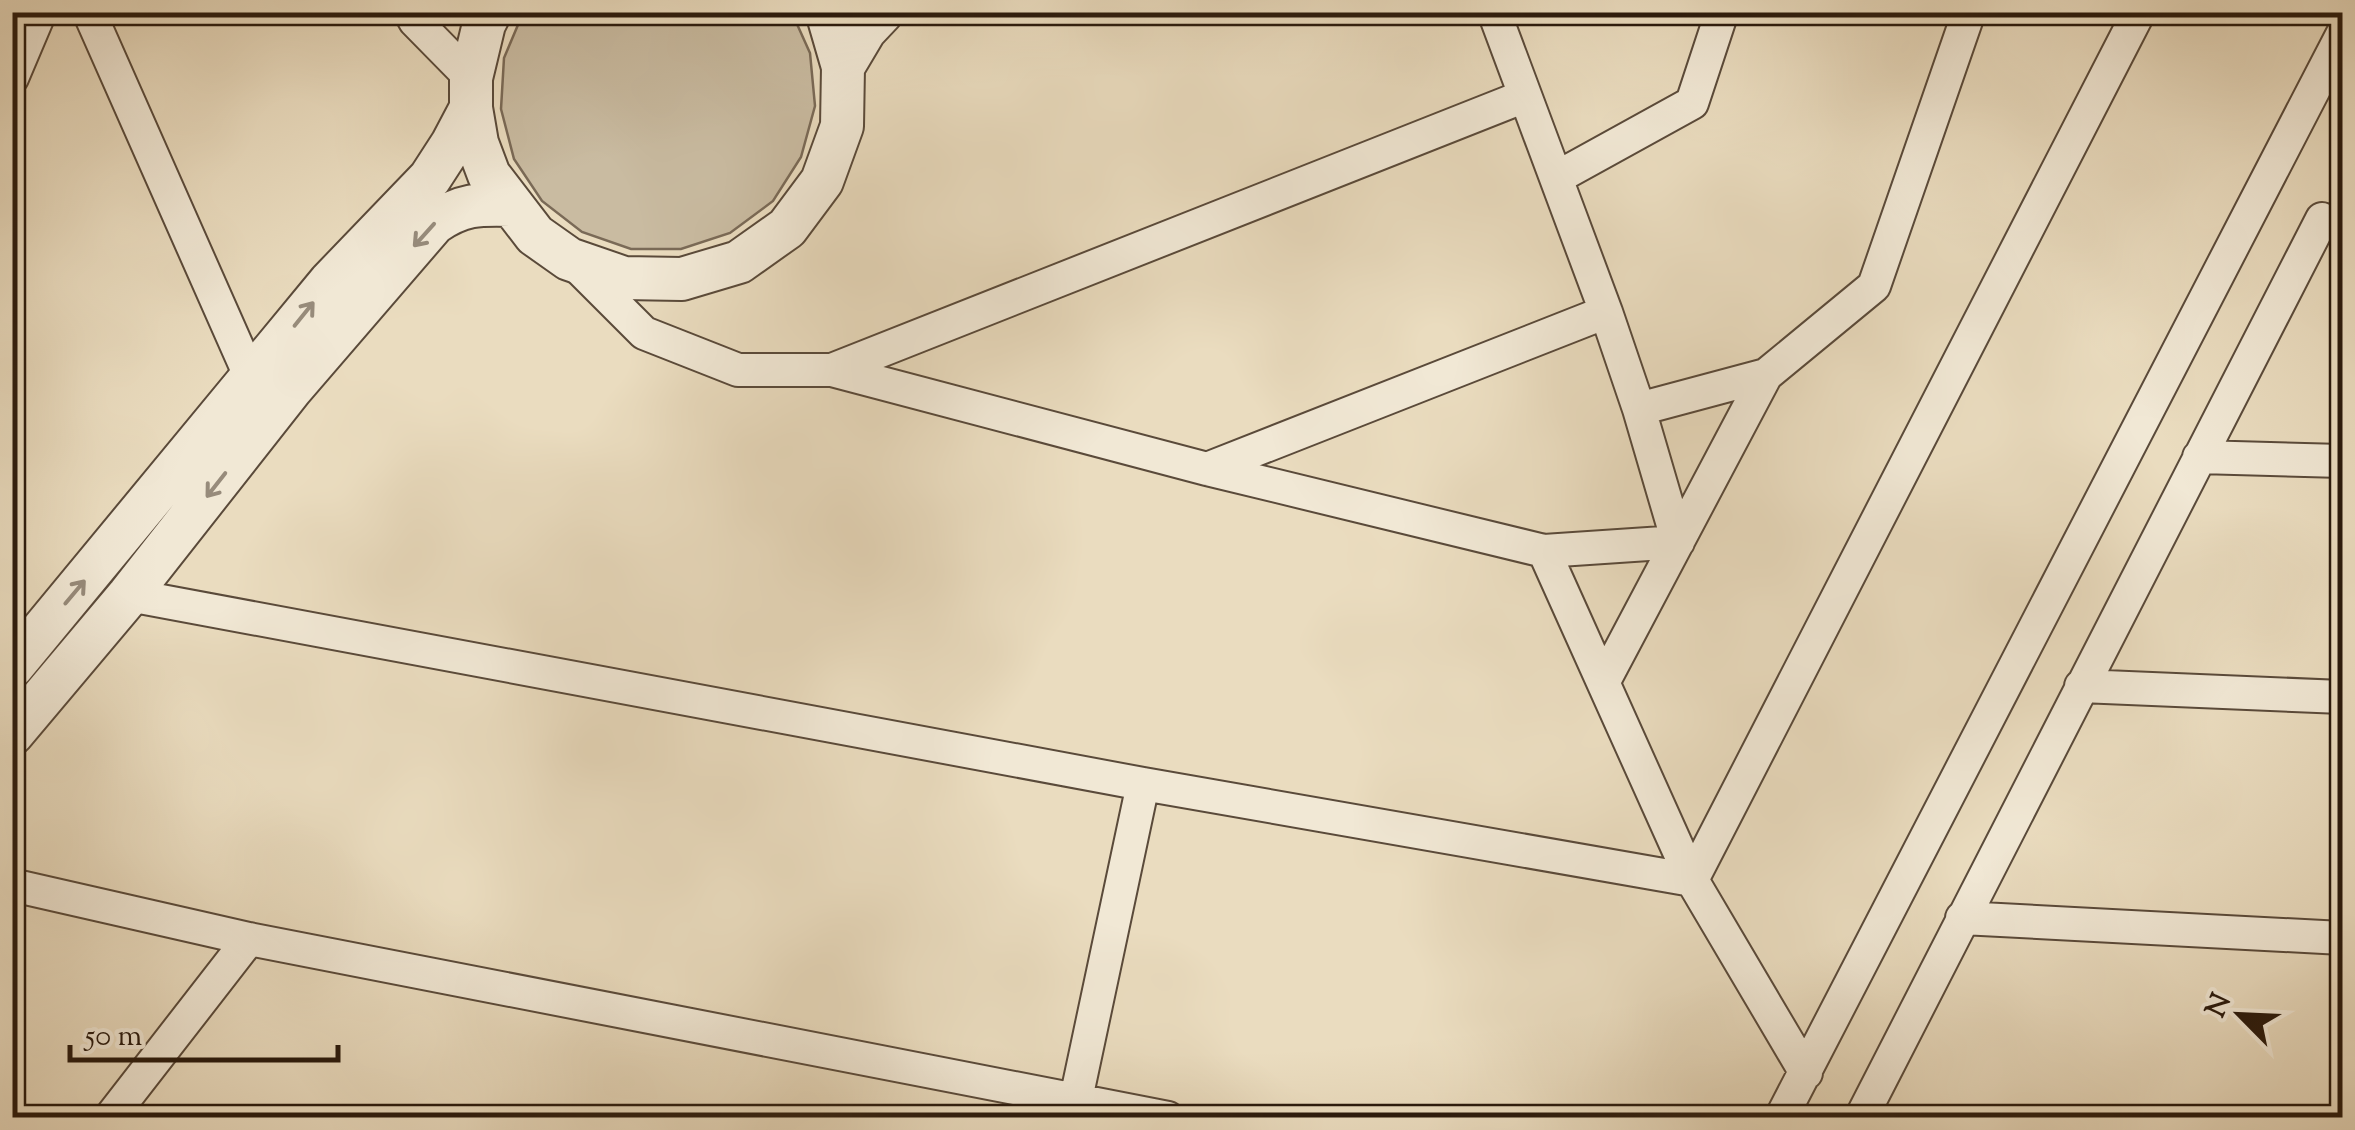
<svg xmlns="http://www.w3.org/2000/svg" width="2355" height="1130" font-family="'Sorts Mill Goudy',serif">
	<rect width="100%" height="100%" fill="#eadcbf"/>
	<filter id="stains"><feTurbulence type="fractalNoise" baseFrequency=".002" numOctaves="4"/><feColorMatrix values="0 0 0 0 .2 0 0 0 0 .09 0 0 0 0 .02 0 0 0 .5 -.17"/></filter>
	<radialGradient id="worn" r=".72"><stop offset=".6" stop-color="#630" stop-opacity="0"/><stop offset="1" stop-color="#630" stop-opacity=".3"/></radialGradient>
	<path fill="#c9bba1" stroke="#7a6a57" stroke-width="2.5" d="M523,13H792L810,53L815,106L801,157L773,201L730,233L681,249H631L582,232L542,201L514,159L501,109L504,58Z"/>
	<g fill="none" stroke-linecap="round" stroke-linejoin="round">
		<g stroke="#5a4a3a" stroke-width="36">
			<path id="minor" d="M89,12L251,378
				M410,12L415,21L471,78
				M12,78L40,12
				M1556,178L1692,103L1722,12
				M576,265L644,333L738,370H832L1207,469L1544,551L1678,542L1639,409L1606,312L1494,12
				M832,370L1525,96
				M1639,409L1766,375L1874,286L1969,12
				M2199,457L2342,461
				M1207,469L1606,312
				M1544,551L1692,880L1806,1073
				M129,595L1143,784L1692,880
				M1604,681L1766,375
				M2081,686L2342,697
				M1692,880L2139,12
				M12,885L249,939L1168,1118
				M1962,918L2342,938
				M1076,1099L1143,784
				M110,1118L249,939
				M1781,1118L2342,35
				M1861,1118L2322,219L2342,228"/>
		</g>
		<g stroke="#5a4a3a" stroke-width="46">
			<path id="tertiary" d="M490,12L484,24L471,78V108L477,143L489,175L535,235L569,259L624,278L682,279L739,262L787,228L822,181L842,126L843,67L827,12
				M843,67L865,30L882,12
				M12,667L330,282L430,178L452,144L471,108
				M12,734L129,595L291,389L434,223C462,204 478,204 511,205"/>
		</g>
		<use href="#minor" stroke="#f1e8d5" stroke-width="32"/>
		<use href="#tertiary" stroke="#f1e8d5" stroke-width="42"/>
	</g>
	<defs><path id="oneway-shaft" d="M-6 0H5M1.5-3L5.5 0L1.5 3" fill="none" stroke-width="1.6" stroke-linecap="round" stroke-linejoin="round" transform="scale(2.5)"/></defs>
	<g stroke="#978b7b">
		<use href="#oneway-shaft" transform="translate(424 235) rotate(132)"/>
		<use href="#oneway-shaft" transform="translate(304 314) rotate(-51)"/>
		<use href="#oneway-shaft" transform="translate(216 485) rotate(128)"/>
		<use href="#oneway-shaft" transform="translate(75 592) rotate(-50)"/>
	</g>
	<rect width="2355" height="1130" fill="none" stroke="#eadcbf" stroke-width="50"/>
	<rect x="15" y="15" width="2325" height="1100" fill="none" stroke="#2a1a0d" stroke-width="5"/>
	<rect x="25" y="25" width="2305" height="1080" fill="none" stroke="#2a1a0d" stroke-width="2.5"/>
	<g transform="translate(2240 1015) rotate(294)" stroke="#f1e8d5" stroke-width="8" paint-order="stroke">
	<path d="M0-8L18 38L0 25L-18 38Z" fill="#2a1a0d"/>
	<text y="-15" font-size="28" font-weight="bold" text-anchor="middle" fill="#2a1a0d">N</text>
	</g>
	<path d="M70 1045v15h268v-15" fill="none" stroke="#2a1a0d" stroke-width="5"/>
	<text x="85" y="1045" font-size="30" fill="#2a1a0d" stroke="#f1e8d5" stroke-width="8" paint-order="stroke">50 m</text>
	<rect width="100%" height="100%" filter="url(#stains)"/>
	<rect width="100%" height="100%" fill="url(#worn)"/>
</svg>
